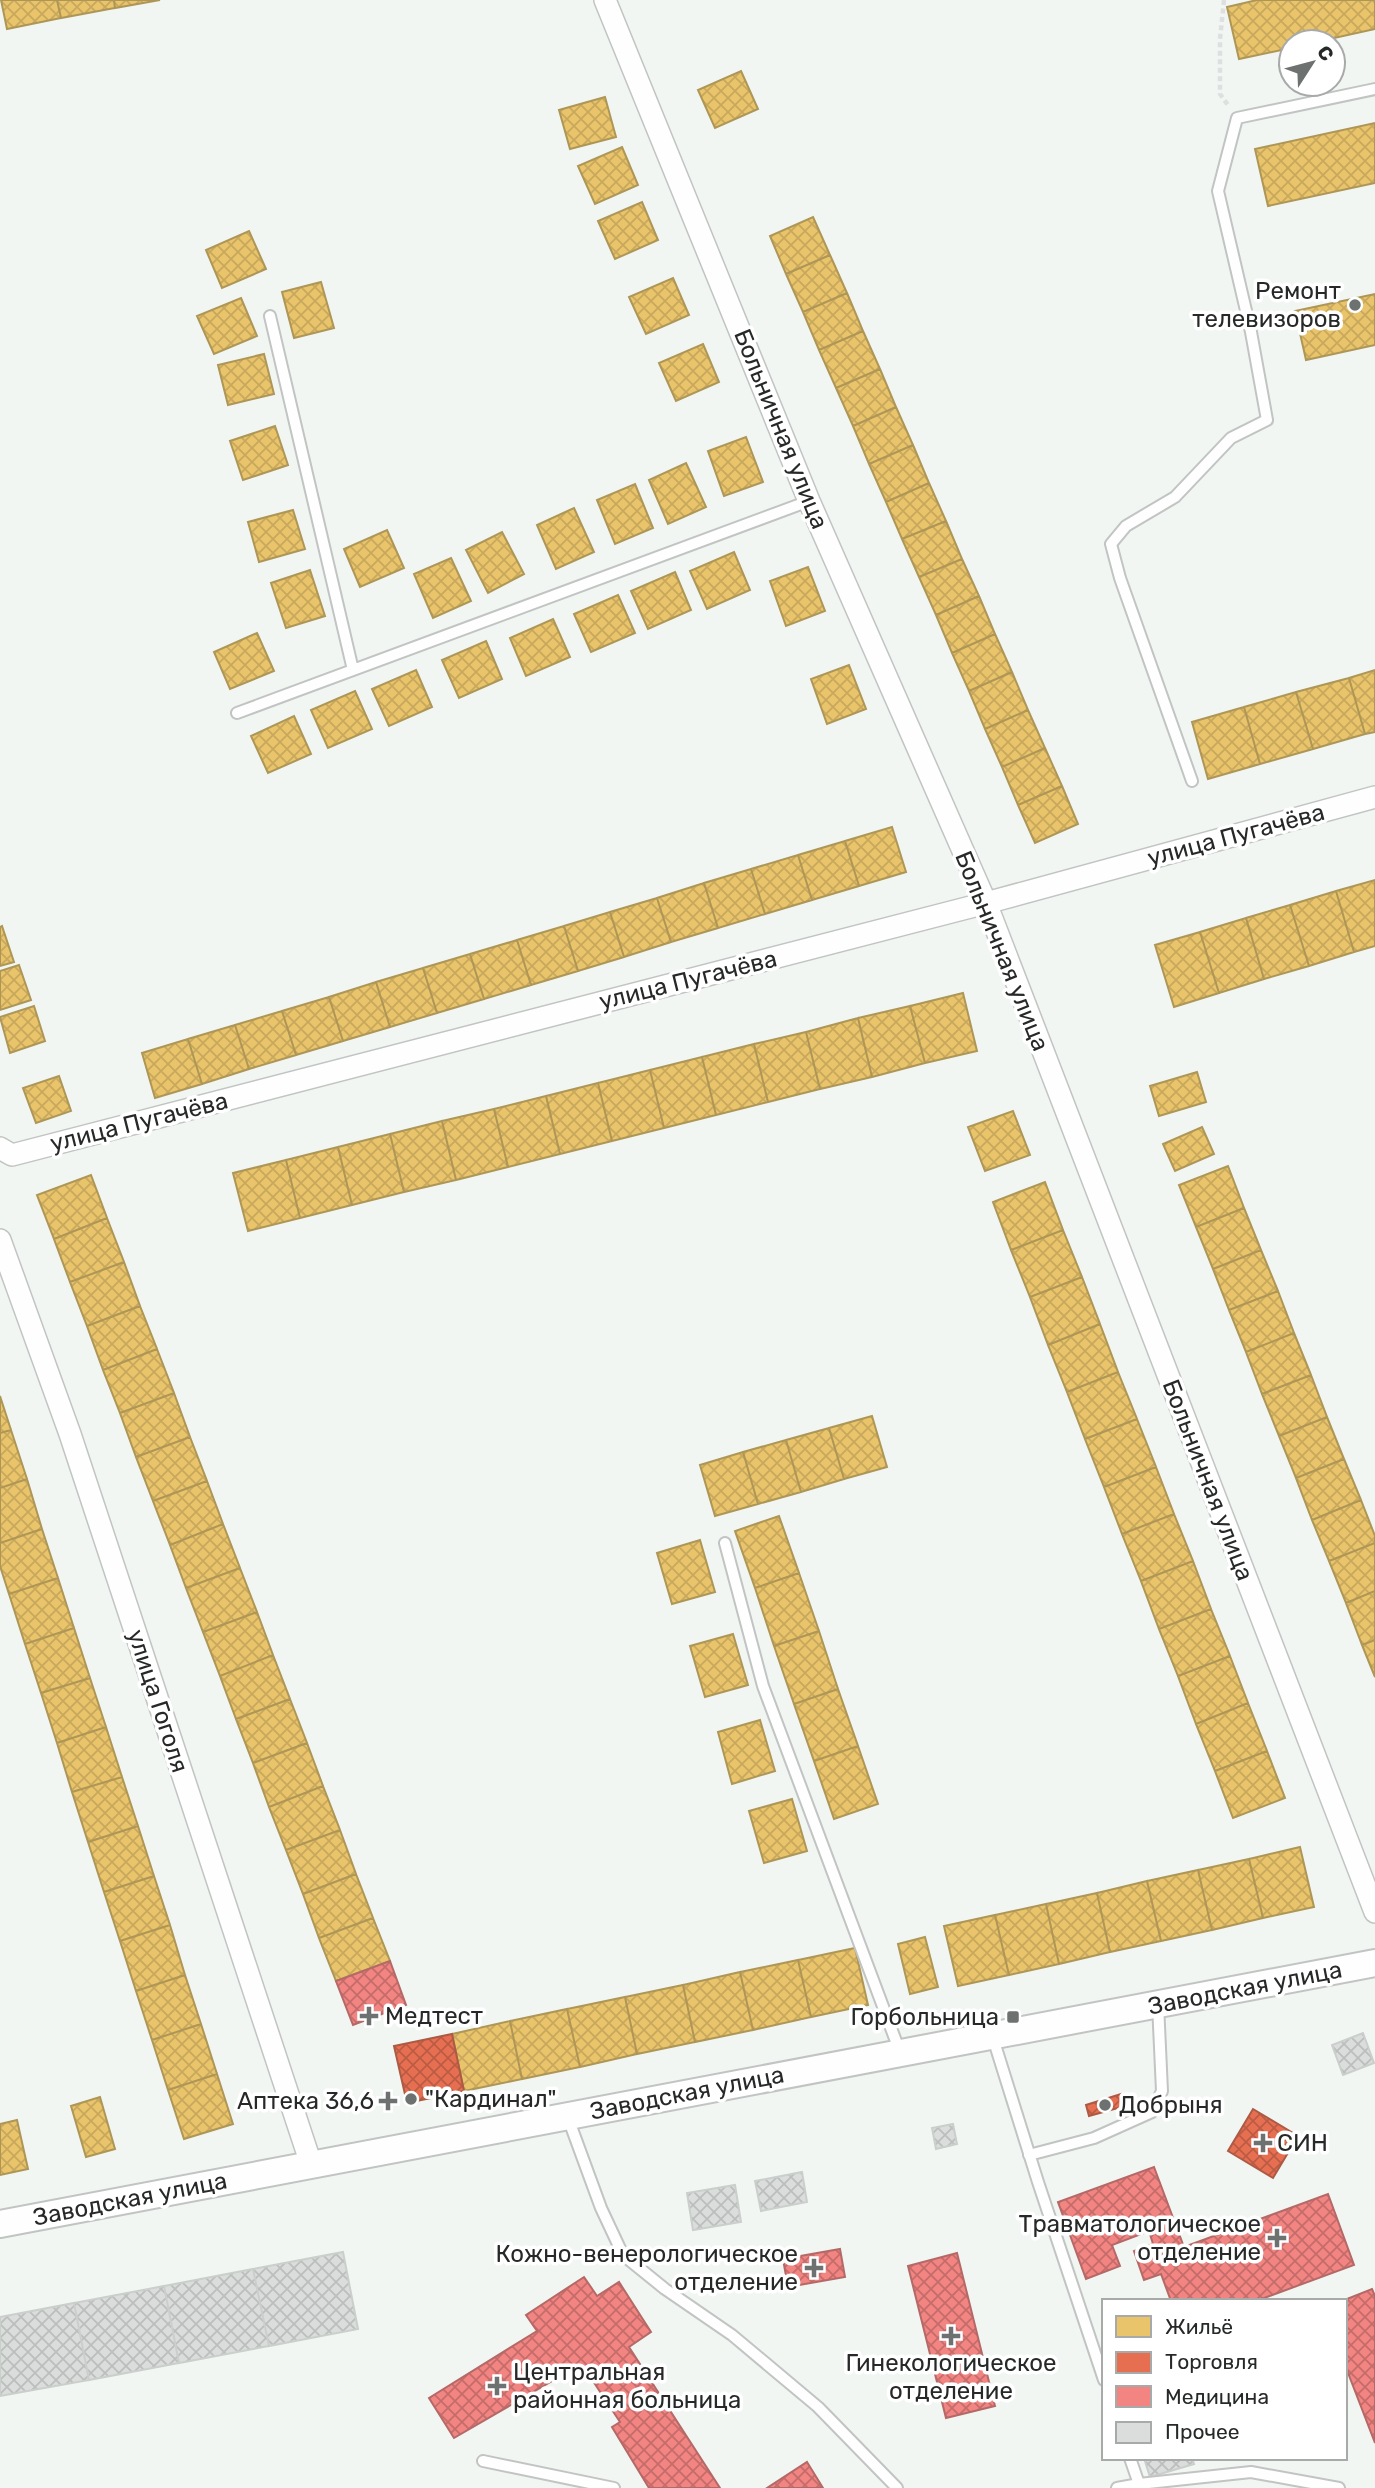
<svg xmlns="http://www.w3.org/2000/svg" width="1375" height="2488" font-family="Rubik,sans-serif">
	<defs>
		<pattern id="homes-cross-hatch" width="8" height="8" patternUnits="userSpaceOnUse" patternTransform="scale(1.75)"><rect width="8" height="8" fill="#e9c46a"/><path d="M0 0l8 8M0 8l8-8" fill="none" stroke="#c8a85c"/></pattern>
		<pattern id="shops-cross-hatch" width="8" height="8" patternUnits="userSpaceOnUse" patternTransform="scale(1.75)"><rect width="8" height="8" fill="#e76f51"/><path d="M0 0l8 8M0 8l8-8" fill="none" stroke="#bb5b43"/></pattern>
		<pattern id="health-cross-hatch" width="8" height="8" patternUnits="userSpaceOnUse" patternTransform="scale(1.75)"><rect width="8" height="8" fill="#f28482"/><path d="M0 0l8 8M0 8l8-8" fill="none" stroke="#c46c6a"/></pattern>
		<pattern id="building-cross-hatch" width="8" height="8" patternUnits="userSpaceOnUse" patternTransform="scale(1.75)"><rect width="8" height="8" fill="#dadddb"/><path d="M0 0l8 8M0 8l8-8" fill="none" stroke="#bbbebc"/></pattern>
	</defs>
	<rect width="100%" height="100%" fill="#f1f6f3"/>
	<path fill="url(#homes-cross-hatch)" stroke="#ae9656" stroke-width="2" d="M1,0H57L61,18L7,29Z
		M57,0H114L115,8L61,18Z
		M114,0H160L115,8Z
		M1257,0H1375V29L1316,42H1291V48L1239,59L1227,7Z
		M741,71L758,109L715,128L698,90Z
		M605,97L616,137L570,149L559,110Z
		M1375,123V183L1268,206L1255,149Z
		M622,147L638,185L595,204L578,166Z
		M642,202L658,240L615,259L598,221Z
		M813,217L830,255L786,274L770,236Z
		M249,231L266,269L222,288L206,250Z
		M830,255L847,293L803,312L786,274Z
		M673,278L689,315L646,334L629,297Z
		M321,282L334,328L294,338L282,292Z
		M847,293L863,331L819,350L803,312Z
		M1375,294V345L1306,360L1295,311Z
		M241,298L257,336L214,354L197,316Z
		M863,331L880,369L836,388L819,350Z
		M703,344L719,382L676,401L659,363Z
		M264,354L274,394L228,405L218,365Z
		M880,369L896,407L853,426L836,388Z
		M896,407L913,445L869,464L853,426Z
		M275,426L288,465L243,480L230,441Z
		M746,437L763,482L724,496L708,451Z
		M913,445L929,483L886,502L869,464Z
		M686,463L706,507L668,524L649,480Z
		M929,483L946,521L902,539L886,502Z
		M635,484L653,528L615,544L597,500Z
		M574,508L594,552L556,569L537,525Z
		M293,510L305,549L259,562L248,522Z
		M946,521L962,559L919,577L902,539Z
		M387,530L404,568L360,587L344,549Z
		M502,532L524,574L488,593L466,550Z
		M734,552L750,590L707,609L690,571Z
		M451,558L471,601L433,618L414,574Z
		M962,559L979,596L936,615L919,577Z
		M808,567L825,611L786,626L770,581Z
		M310,570L325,616L286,628L271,583Z
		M675,572L691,610L648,629L631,591Z
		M618,595L635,633L591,652L574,614Z
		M979,596L995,634L952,653L936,615Z
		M553,619L570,657L526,676L510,638Z
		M257,633L274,671L230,689L214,652Z
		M995,634L1012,672L969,691L952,653Z
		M486,641L502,679L459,698L442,660Z
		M849,665L866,709L827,724L811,679Z
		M416,670L432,707L389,726L372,689Z
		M1375,670V732L1365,734L1349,678Z
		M1012,672L1028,710L985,729L969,691Z
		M1349,678L1365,734L1313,749L1296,692Z
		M355,691L372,729L328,748L311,710Z
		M1296,692L1313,749L1260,764L1244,707Z
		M1244,707L1260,764L1208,779L1192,722Z
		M1028,710L1045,748L1002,767L985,729Z
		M294,716L311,754L268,773L251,736Z
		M1045,748L1062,786L1018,805L1002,767Z
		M1062,786L1078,824L1035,843L1018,805Z
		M892,827L906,872L859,886L845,841Z
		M845,841L859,886L812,900L798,855Z
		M798,855L812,900L765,914L751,869Z
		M751,869L765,914L718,928L704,883Z
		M1375,880V946L1354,952L1336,891Z
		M704,883L718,928L671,942L657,898Z
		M1336,891L1354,952L1309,966L1290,905Z
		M657,898L671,942L624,957L610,912Z
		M1290,905L1309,966L1264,979L1246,918Z
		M610,912L624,957L578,971L564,926Z
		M1246,918L1264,979L1219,993L1200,932Z
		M2,926L14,962L0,966V927Z
		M564,926L578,971L531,985L517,940Z
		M1200,932L1219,993L1174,1007L1155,945Z
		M517,940L531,985L484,999L470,954Z
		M470,954L484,999L437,1013L423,968Z
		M19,965L31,1000L0,1010V971Z
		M423,968L437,1013L390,1027L376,982Z
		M376,982L390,1027L343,1041L329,997Z
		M963,993L977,1051L925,1063L910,1006Z
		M329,997L343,1041L296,1055L282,1011Z
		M34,1006L45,1041L10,1053L0,1017Z
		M910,1006L925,1063L872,1077L858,1018Z
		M282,1011L296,1055L249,1069L235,1025Z
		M858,1018L872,1077L820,1089L806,1032Z
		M235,1025L249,1069L202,1084L188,1039Z
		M806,1032L820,1089L768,1102L754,1044Z
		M188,1039L202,1084L155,1098L142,1053Z
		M754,1044L768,1102L716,1115L702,1057Z
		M702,1057L716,1115L664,1128L650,1070Z
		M650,1070L664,1128L612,1141L598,1083Z
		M1197,1072L1206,1102L1159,1116L1150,1086Z
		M59,1076L71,1111L36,1123L23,1088Z
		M598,1083L612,1141L560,1154L546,1096Z
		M546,1096L560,1154L508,1167L494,1109Z
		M494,1109L508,1167L456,1180L442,1121Z
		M1013,1111L1030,1155L985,1171L968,1127Z
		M442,1121L456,1180L404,1192L390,1134Z
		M1202,1127L1214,1154L1175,1171L1163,1144Z
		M390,1134L404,1192L352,1205L338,1147Z
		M338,1147L352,1205L300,1218L286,1160Z
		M286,1160L300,1218L248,1231L233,1173Z
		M1228,1166L1244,1208L1196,1227L1179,1185Z
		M91,1175L107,1218L54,1239L37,1195Z
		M1045,1182L1063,1230L1011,1250L993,1202Z
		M1244,1208L1261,1250L1213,1269L1196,1227Z
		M107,1218L124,1262L70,1282L54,1239Z
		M1063,1230L1082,1277L1030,1297L1011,1250Z
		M1261,1250L1278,1291L1229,1310L1213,1269Z
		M124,1262L140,1306L87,1326L70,1282Z
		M1082,1277L1100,1324L1048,1345L1030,1297Z
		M1278,1291L1294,1333L1246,1352L1229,1310Z
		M140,1306L157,1349L103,1370L87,1326Z
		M1100,1324L1118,1372L1067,1392L1048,1345Z
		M1294,1333L1311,1375L1262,1394L1246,1352Z
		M157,1349L174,1393L120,1413L103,1370Z
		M1118,1372L1137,1419L1085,1439L1067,1392Z
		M1311,1375L1327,1417L1279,1436L1262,1394Z
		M174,1393L190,1437L136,1457L120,1413Z
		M0,1396L11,1430L0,1433Z
		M872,1416L887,1467L844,1479L829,1428Z
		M1327,1417L1344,1459L1296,1478L1279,1436Z
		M1137,1419L1156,1467L1104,1487L1085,1439Z
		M829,1428L844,1479L801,1492L786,1440Z
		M11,1430L27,1479L0,1488V1433Z
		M190,1437L207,1481L153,1501L136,1457Z
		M786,1440L801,1492L758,1504L743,1452Z
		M743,1452L758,1504L715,1516L700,1465Z
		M1344,1459L1361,1500L1312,1520L1296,1478Z
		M1156,1467L1174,1514L1122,1534L1104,1487Z
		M27,1479L42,1529L0,1543V1488Z
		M207,1481L223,1524L170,1545L153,1501Z
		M1361,1500L1375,1536V1543L1329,1561L1312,1520Z
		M1174,1514L1193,1561L1141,1581L1122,1534Z
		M779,1516L799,1573L755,1588L735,1531Z
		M223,1524L240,1568L186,1588L170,1545Z
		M42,1529L58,1578L9,1594L0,1566V1543Z
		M700,1540L715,1592L672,1604L657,1553Z
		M1375,1543V1591L1346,1603L1329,1561Z
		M1193,1561L1211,1609L1159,1629L1141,1581Z
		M240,1568L257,1612L203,1632L186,1588Z
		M799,1573L819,1631L774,1646L755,1588Z
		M58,1578L74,1628L25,1644L9,1594Z
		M1375,1591V1640L1362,1645L1346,1603Z
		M1211,1609L1230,1656L1178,1676L1159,1629Z
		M257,1612L273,1655L220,1676L203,1632Z
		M74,1628L90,1678L41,1693L25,1644Z
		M819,1631L838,1689L794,1704L774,1646Z
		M733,1634L748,1685L705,1697L690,1646Z
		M1375,1640V1677L1362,1645Z
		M273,1655L290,1699L236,1719L220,1676Z
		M1230,1656L1248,1703L1196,1724L1178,1676Z
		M90,1678L106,1727L57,1743L41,1693Z
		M838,1689L858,1746L814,1761L794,1704Z
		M290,1699L307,1743L253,1763L236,1719Z
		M1248,1703L1267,1751L1215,1771L1196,1724Z
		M760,1720L775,1771L732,1784L718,1732Z
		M106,1727L122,1777L72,1792L57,1743Z
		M307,1743L323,1786L269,1807L253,1763Z
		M858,1746L878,1804L834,1819L814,1761Z
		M1267,1751L1285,1798L1233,1818L1215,1771Z
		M122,1777L138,1826L88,1842L72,1792Z
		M323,1786L340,1830L286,1850L269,1807Z
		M792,1799L807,1851L764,1863L749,1811Z
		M138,1826L154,1876L104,1892L88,1842Z
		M340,1830L356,1874L303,1894L286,1850Z
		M1300,1847L1314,1907L1263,1918L1249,1859Z
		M1249,1859L1263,1918L1212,1930L1198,1870Z
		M1198,1870L1212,1930L1161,1941L1147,1881Z
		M356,1874L373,1918L319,1938L303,1894Z
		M154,1876L170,1925L120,1941L104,1892Z
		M1147,1881L1161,1941L1110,1952L1097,1893Z
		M1097,1893L1110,1952L1059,1964L1046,1904Z
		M1046,1904L1059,1964L1009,1975L995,1915Z
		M995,1915L1009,1975L958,1986L944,1926Z
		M373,1918L390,1961L336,1981L319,1938Z
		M170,1925L185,1975L136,1991L120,1941Z
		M925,1937L938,1987L910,1994L898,1944Z
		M855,1948L868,2005L811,2017L798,1960Z
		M798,1960L811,2017L753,2030L740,1972Z
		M740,1972L753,2030L695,2042L683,1985Z
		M185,1975L201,2024L152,2040L136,1991Z
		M683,1985L695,2042L637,2054L625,1997Z
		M625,1997L637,2054L580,2067L567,2009Z
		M567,2009L580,2067L522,2079L510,2021Z
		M510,2021L522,2079L464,2091L452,2034Z
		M201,2024L217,2074L168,2090L152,2040Z
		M217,2074L233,2124L184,2139L168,2090Z
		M100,2097L115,2149L86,2157L71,2106Z
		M17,2120L28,2169L0,2175V2124Z"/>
	<path fill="url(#shops-cross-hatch)" stroke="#ad5a45" stroke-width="2" d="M452,2034L464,2091L407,2103L394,2046Z
		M1121,2094L1125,2106L1089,2116L1086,2105Z
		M1253,2109L1298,2136L1273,2178L1228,2151Z"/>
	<path fill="url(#health-cross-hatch)" stroke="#b56967" stroke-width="2" d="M390,1961L406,2005L353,2025L336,1981Z
		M1154,2167L1184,2247L1328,2194L1354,2265L1256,2301H1171L1161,2274L1144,2280L1134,2251L1153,2244L1149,2231L1112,2245L1120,2266L1086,2279L1058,2202Z
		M840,2249L845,2277L788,2287L783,2259Z
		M957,2253L995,2406L946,2418L908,2266Z
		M584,2277L597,2296L619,2282L651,2332L629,2347L720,2488H649L612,2427L620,2422L587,2372L566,2373L454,2438L429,2398L537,2331L526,2315Z
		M1372,2289L1375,2296V2443L1345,2365V2301H1342Z
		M807,2462L823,2488H767Z"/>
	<path fill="url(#building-cross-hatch)" stroke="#cbcfcc" stroke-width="2" d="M1363,2033L1374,2063L1343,2075L1332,2045Z
		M953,2124L957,2144L936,2149L932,2128Z
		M802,2172L807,2202L761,2211L755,2181Z
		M735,2185L741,2222L693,2230L687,2193Z
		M343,2252L358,2329L269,2346L253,2269Z
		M253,2269L269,2346L179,2363L164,2286Z
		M164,2286L179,2363L89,2380L74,2303Z
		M74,2303L89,2380L0,2396V2317Z
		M1144,2458H1192L1194,2464L1150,2477Z"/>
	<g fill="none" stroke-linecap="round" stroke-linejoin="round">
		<g stroke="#c1c4c2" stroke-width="14">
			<path id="service" d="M270,316L353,670
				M237,713L809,501
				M1192,781L1120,578L1111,544L1126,526L1175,497L1231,438L1267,420L1251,332L1218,191L1237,118L1375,89
				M725,1543L763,1686L900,2052
				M992,2035L1038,2182L1104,2380
				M568,2118L601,2208L623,2255L665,2289L732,2335L818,2407L897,2488
				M1029,2155L1094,2138L1152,2112L1162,2091L1158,2004
				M483,2461L614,2488
				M1139,2484L1251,2472L1339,2488
				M1117,2488L1139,2484L1130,2458"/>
		</g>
		<g stroke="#c1c4c2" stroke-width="24">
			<path id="minor" d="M605,0L809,501L986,903L1375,1912
				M0,1148L12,1155L986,903L1375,797
				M0,1240L70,1434L311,2164"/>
		</g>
		<g stroke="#c1c4c2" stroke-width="30">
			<path id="tertiary" d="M0,2224L1375,1963"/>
		</g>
		<path stroke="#dedfdf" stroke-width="4.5" stroke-dasharray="5 3.5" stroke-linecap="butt" d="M1224,0L1220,39V94L1228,105"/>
		<use href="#service" stroke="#fdfefd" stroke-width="10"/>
		<use href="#minor" stroke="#fdfefd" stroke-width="21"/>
		<use href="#tertiary" stroke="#fdfefd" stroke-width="26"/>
	</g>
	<g fill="#6d716f" stroke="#fff" stroke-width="2.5">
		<circle cx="1355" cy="305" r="7"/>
		<path d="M365.5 2005.5h7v7h7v7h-7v7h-7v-7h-7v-7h7z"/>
		<rect x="1006" y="2010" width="14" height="14" rx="3.5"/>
		<circle cx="411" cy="2099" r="7"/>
		<path d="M384.5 2090.5h7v7h7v7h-7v7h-7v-7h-7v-7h7z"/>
		<circle cx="1105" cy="2105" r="7"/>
		<path d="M1259.5 2132.5h7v7h7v7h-7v7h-7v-7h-7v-7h7z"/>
		<path d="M1273.5 2227.5h7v7h7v7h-7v7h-7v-7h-7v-7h7z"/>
		<path d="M810.5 2257.5h7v7h7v7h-7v7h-7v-7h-7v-7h7z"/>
		<path d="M947.5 2325.5h7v7h7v7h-7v7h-7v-7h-7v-7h7z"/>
		<path d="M493.5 2375.5h7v7h7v7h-7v7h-7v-7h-7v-7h7z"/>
	</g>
	<g text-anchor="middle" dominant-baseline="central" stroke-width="7" stroke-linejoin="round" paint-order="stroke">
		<g font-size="24" fill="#262928" stroke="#fff" text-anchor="end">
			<text x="1341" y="291">Ремонт<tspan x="1341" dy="28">телевизоров</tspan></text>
			<text x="385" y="2016" text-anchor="start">Медтест</text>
			<text x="999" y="2017">Горбольница</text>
			<text x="425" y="2099" text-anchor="start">"Кардинал"</text>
			<text x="374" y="2101">Аптека 36,6</text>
			<text x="1119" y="2105" text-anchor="start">Добрыня</text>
			<text x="1277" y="2143" text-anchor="start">СИН</text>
			<text x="1261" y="2224">Травматологическое<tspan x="1261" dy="28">отделение</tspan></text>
			<text x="798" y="2254">Кожно-венерологическое<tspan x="798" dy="28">отделение</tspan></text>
			<text x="951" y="2363" text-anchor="middle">Гинекологическое<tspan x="951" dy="28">отделение</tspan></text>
			<text x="513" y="2372" text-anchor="start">Центральная<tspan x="513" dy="28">районная больница</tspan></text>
		</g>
		<g font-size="24" fill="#262928" stroke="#fff">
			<text transform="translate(781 429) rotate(68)">Больничная улица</text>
			<text transform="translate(1236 835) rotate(-15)">улица Пугачёва</text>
			<text transform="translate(1002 951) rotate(68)">Больничная улица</text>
			<text transform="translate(688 980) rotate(-14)">улица Пугачёва</text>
			<text transform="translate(139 1122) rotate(-14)">улица Пугачёва</text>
			<text transform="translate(1208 1480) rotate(69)">Больничная улица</text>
			<text transform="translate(158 1701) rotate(72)">улица Гоголя</text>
			<text transform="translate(1245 1988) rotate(-11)">Заводская улица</text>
			<text transform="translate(687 2093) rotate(-11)">Заводская улица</text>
			<text transform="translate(130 2199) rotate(-11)">Заводская улица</text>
		</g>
	</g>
	<rect x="1102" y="2299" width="245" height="161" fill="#ffffff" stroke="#a8a9a9" stroke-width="2"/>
	<rect x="1116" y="2316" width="35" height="21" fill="#e9c46a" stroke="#a8a9a9" stroke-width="2"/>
	<text x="1165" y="2334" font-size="21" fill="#262928">Жильё</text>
	<rect x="1116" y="2352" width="35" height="21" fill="#e76f51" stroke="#a8a9a9" stroke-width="2"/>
	<text x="1165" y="2369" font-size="21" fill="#262928">Торговля</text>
	<rect x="1116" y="2386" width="35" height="21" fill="#f28482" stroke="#a8a9a9" stroke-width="2"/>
	<text x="1165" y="2404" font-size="21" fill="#262928">Медицина</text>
	<rect x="1116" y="2422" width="35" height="21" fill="#dadddb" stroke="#a8a9a9" stroke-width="2"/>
	<text x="1165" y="2439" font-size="21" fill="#262928">Прочее</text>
	<g transform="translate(1312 63) rotate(54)"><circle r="33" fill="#ffffff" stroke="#a8a9a9" stroke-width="2"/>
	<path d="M0-5L12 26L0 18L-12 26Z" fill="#6d716f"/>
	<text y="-10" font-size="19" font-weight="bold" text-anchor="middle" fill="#262928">С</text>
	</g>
</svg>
